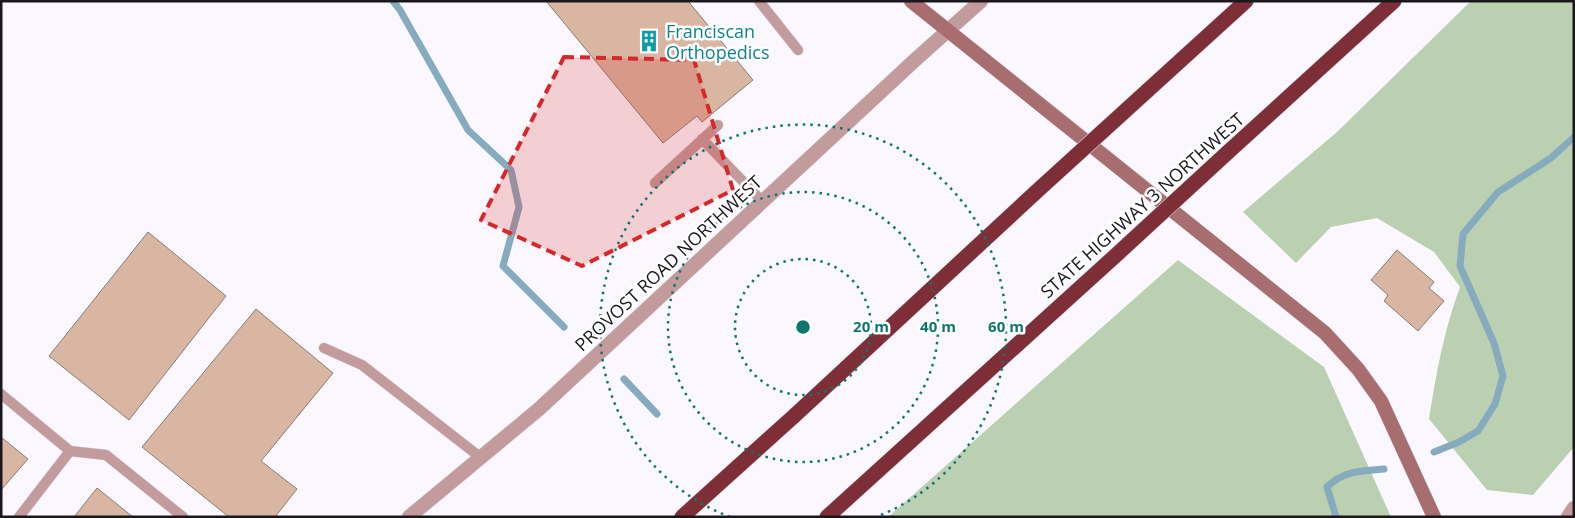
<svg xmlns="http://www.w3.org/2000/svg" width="1575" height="518" font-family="'Open Sans',sans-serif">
	<rect width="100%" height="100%" fill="#faf8fe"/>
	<path fill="#bbd0b0" d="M1471,1H1574V447L1533,495L1487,490L1429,419C1436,374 1444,330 1460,287L1434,252L1377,218L1331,227L1296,263L1243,212L1337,132Z
		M1178,260L1324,367L1391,517H888Z"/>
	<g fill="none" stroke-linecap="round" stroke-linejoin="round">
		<path stroke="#86abbf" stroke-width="7" d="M393,1L400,10L468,130L511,170L519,207L503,266L564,327
			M624,379L657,414
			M1434,452L1459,442L1478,431L1495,404L1503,376L1494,343L1460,266L1463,234L1498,192L1551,158L1574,137
			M1336,517L1327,487C1344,470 1362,471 1384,469"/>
	</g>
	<path fill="#d8b6a1" stroke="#8a7c73" d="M546,1H688L753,80L702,122L697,116L663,143Z
		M148,232L226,296L129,420L49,356Z
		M1397,250L1434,282L1429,288L1444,301L1418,331L1384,301L1388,295L1371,280Z
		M256,309L333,373L261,461L297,489L275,517H229L142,447Z
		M1,437L28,459L1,490Z
		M97,488L133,517H74Z"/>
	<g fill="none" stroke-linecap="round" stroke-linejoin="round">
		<g stroke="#d6d4da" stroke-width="11">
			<path id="service" d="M759,1L798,50
				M702,139L762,201
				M655,183L718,125
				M324,348L362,365L480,457
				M1,394L70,451L106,455L183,517
				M19,517L70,451"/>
		</g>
		<g stroke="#d6d4da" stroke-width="15">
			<path id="minor" d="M1568,517L1574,508"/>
		</g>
		<g stroke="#d6d4da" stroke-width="15">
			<path id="tertiary" d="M409,517L539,409L915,60L981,1"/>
		</g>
		<g stroke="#d6d4da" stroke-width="15">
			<path id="secondary" d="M911,1L1325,333L1358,369L1381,401L1434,517"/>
		</g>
		<g stroke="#d6d4da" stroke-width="16">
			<path id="motorway" d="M1147,91L1246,1
				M1227,153L1394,1
				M682,517L793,417L1036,192
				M827,517L1114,257"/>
		</g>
		<use href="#service" stroke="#c49b9c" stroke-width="10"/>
		<use href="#minor" stroke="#c49b9c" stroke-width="14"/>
		<use href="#tertiary" stroke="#c49b9c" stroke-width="14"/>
		<use href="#secondary" stroke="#a76d6f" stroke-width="14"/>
		<use href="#motorway" stroke="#7d2e36" stroke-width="15"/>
		<g stroke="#d6d4da" stroke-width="16" stroke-linecap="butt">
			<path id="motorway-bridge" d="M1036,192L1147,91
				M1114,257L1227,153"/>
		</g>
		<use href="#motorway-bridge" stroke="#7d2e36" stroke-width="15"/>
	</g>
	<path fill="#d62828" fill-opacity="0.2" stroke="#d62828" stroke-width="4" stroke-dasharray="10 6" stroke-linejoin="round" d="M564,57L694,60L733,190L582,266L481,220Z"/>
	<g fill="none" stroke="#0f766e" stroke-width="2.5" stroke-dasharray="2.5 5">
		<circle cx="803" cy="327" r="68"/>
		<circle cx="803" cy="327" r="135"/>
		<path d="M730 517A203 203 0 1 1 876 517"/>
	</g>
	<defs>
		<g id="building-bare" transform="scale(1.725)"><path d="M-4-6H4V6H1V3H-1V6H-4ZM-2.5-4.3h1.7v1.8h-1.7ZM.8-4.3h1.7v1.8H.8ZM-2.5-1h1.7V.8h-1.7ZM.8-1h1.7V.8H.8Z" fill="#0f9aa8" stroke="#fff" stroke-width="2.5" paint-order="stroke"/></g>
	</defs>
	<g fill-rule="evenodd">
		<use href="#building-bare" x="649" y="41"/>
	</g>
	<g text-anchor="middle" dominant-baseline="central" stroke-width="5" stroke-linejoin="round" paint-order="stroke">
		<g font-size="18" fill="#0d838f" stroke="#fff" text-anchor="start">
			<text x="666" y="31">Franciscan<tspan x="666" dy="21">Orthopedics</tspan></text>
		</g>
		<g font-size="18" fill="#1a171d" stroke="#fff">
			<text transform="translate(1142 205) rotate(-42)">STATE HIGHWAY 3 NORTHWEST</text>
			<text transform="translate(668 263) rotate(-43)">PROVOST ROAD NORTHWEST</text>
		</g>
	</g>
	<circle cx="803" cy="327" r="8" fill="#0f766e" stroke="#fff" stroke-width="2.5"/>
	<g font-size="15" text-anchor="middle" font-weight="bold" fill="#0f766e" stroke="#fff" stroke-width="5" stroke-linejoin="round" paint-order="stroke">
		<text x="871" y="332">20 m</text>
		<text x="938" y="332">40 m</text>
		<text x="1006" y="332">60 m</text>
	</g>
	<rect width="1575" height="518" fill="none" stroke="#1a171d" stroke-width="5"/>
</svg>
